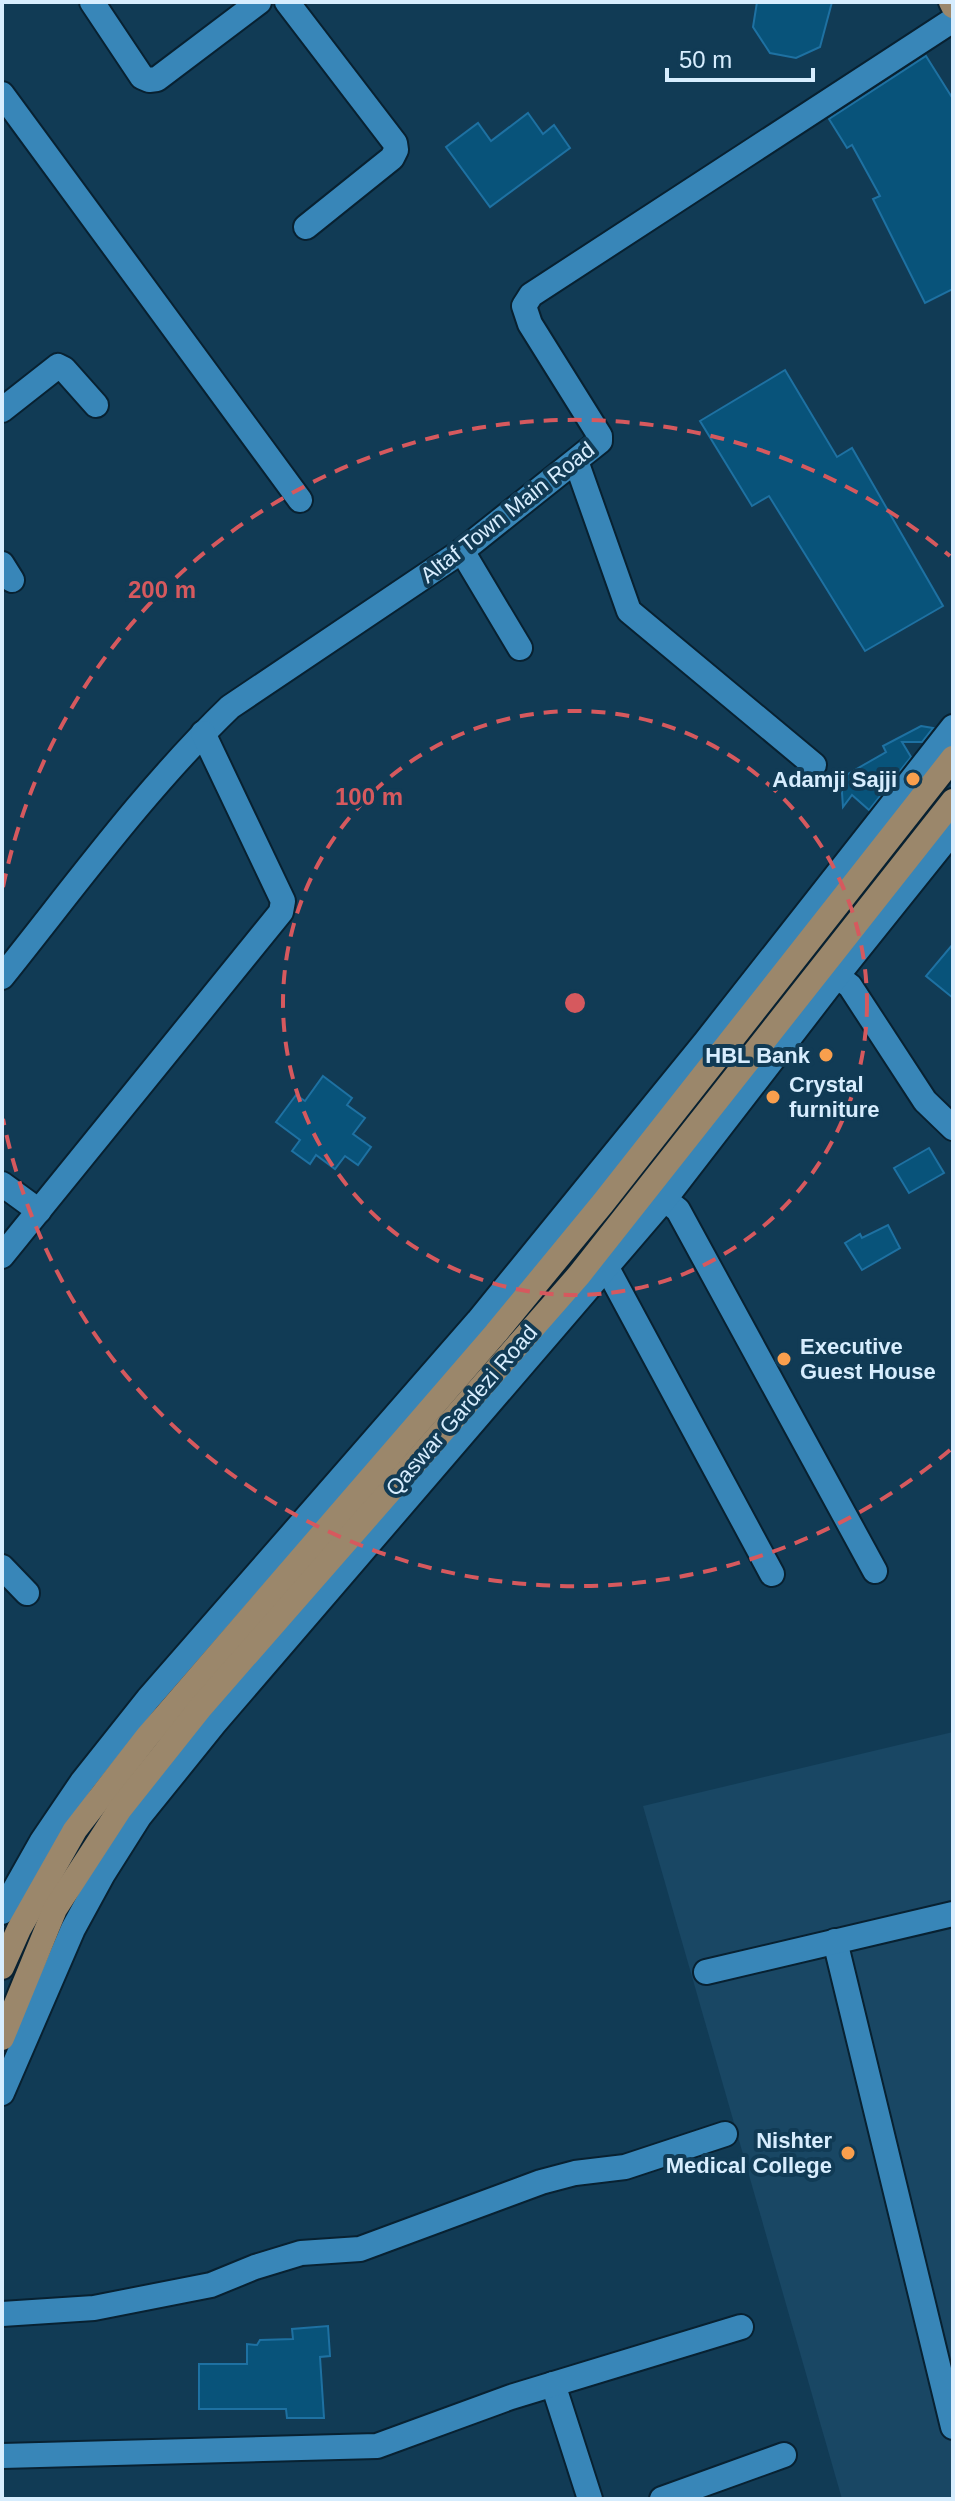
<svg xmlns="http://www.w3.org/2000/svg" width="955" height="2501" font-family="Helvetica,sans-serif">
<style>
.built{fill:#194764}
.building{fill:#08537a;stroke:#1e71a2;stroke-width:2}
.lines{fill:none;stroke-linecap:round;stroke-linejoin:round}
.minor-casing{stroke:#082131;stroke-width:28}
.major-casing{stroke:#082131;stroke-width:28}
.minor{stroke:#3886b8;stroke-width:24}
.major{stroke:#9b876b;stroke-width:24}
.ring{fill:none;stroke:#d6595e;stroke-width:4;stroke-dasharray:14 10}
.poi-dot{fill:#f99f4d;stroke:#113b55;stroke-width:3}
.labels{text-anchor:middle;stroke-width:8;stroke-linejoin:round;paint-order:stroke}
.street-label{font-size:22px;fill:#d7edfe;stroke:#113b55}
.poi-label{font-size:22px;font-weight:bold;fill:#d7edfe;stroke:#113b55;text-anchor:end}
.centre{fill:#d6595e;stroke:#113b55;stroke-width:4}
.ring-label{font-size:24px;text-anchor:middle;font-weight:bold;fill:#d6595e;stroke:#113b55;stroke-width:8;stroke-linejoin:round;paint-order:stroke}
</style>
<rect width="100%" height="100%" fill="#113b55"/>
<polygon class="built" points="953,1732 953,2499 842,2499 643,1806"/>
<g class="building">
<polygon points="757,2 832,2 820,47 796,58 770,53 753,27"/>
<polygon points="926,56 953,99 953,289 925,303 873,199 880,196 852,145 847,148 829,119"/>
<polygon points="528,113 543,134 554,125 570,148 490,207 446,147 478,123 491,141"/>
<polygon points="785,370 837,457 852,448 943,606 865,651 769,496 752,506 700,421"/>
<polygon points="921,726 933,728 922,742 902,742 911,757 869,810 852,795 843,807 841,778 886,752 883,746"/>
<polygon points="953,944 953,998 926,976"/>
<polygon points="323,1076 352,1098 347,1105 365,1118 353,1134 371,1147 358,1165 345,1156 335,1169 316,1155 310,1164 292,1151 300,1140 276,1122 296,1095 305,1101"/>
<polygon points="929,1148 944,1173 909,1193 894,1168"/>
<polygon points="888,1225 900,1248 862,1270 845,1243 860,1234 862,1238"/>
<polygon points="328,2326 330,2356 320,2357 324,2418 287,2418 286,2409 199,2409 199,2364 247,2364 247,2344 257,2345 260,2340 293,2339 292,2329"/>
</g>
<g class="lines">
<g class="minor-casing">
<g id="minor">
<polyline points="92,2 142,77 149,80 157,79 259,2"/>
<polyline points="287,2 395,143 396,150 392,158 306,227"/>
<polyline points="2,94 300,500"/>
<polyline points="2,410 58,366 64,369 96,405"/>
<polyline points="576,461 629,611 814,765"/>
<polyline points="462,551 520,648"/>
<polyline points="2,564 12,580"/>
<polyline points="837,976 850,986 925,1101 953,1128"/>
<path d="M 2,977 C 75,886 145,789 230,707 L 462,551 L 600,441 L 600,436 L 530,324 L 524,306 L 531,295 L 953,20"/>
<polyline points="2,1184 39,1211"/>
<polyline points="654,1191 678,1210 875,1571"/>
<polyline points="2,1256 281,912 283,901 203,733"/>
<polyline points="607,1268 772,1574"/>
<polyline points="2,1567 27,1593"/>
<polyline points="2,1912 42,1841 82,1782 148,1699 478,1321 706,1041 953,727"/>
<polyline points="835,1941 953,2427"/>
<polyline points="706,1972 953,1914"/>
<polyline points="2,2093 73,1929 103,1874 139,1817 214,1724 665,1199 837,976 953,831"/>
<polyline points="2,2314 94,2308 211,2285 255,2267 301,2253 360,2249 541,2182 575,2173 625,2167 725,2134"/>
<polyline points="553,2384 590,2499"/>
<polyline points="2,2456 377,2446 511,2397 741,2327"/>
<polyline points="662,2499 784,2455"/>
</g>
</g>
<g class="major-casing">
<g id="major">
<polyline points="951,2 953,6"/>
<polyline points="2,1967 19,1929 75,1830 147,1737 496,1333 603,1203 953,758"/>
<polyline points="2,2038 55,1909 120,1809 201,1707 579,1275 953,801"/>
</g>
</g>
<use href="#minor" class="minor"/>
<use href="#major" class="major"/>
</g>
<g class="ring">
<circle cx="575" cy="1003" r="292"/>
<path d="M950 1450A584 584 0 0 1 3 1119M3 887A584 584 0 0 1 950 556"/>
</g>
<g class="poi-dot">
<circle cx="913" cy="779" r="8"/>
<circle cx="826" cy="1055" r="8"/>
<circle cx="773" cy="1097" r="8"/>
<circle cx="784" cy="1359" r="8"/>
<circle cx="848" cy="2153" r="8"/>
</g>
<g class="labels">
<g class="street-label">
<text transform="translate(507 512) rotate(-38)" y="8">Altaf Town Main Road</text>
<text transform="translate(461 1410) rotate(-49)" y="8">Qaswar Gardezi Road</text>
</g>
<g class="poi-label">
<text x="897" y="787">Adamji Sajji</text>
<text x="810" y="1063">HBL Bank</text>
<text x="789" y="1092" text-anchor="start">Crystal<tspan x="789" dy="25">furniture</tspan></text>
<text x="800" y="1354" text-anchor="start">Executive<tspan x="800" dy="25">Guest House</tspan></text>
<text x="832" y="2148">Nishter<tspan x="832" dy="25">Medical College</tspan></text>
</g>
</g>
<circle cx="575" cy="1003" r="12" class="centre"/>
<g class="ring-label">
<text x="162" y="598">200 m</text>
<text x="369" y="805">100 m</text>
</g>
<rect width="955" height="2501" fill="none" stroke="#d7edfe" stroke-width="8"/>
<path d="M667 68v12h146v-12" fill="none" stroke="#d7edfe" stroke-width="4"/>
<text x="679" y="68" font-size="24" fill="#d7edfe" stroke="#113b55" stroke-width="6" paint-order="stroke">50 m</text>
</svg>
